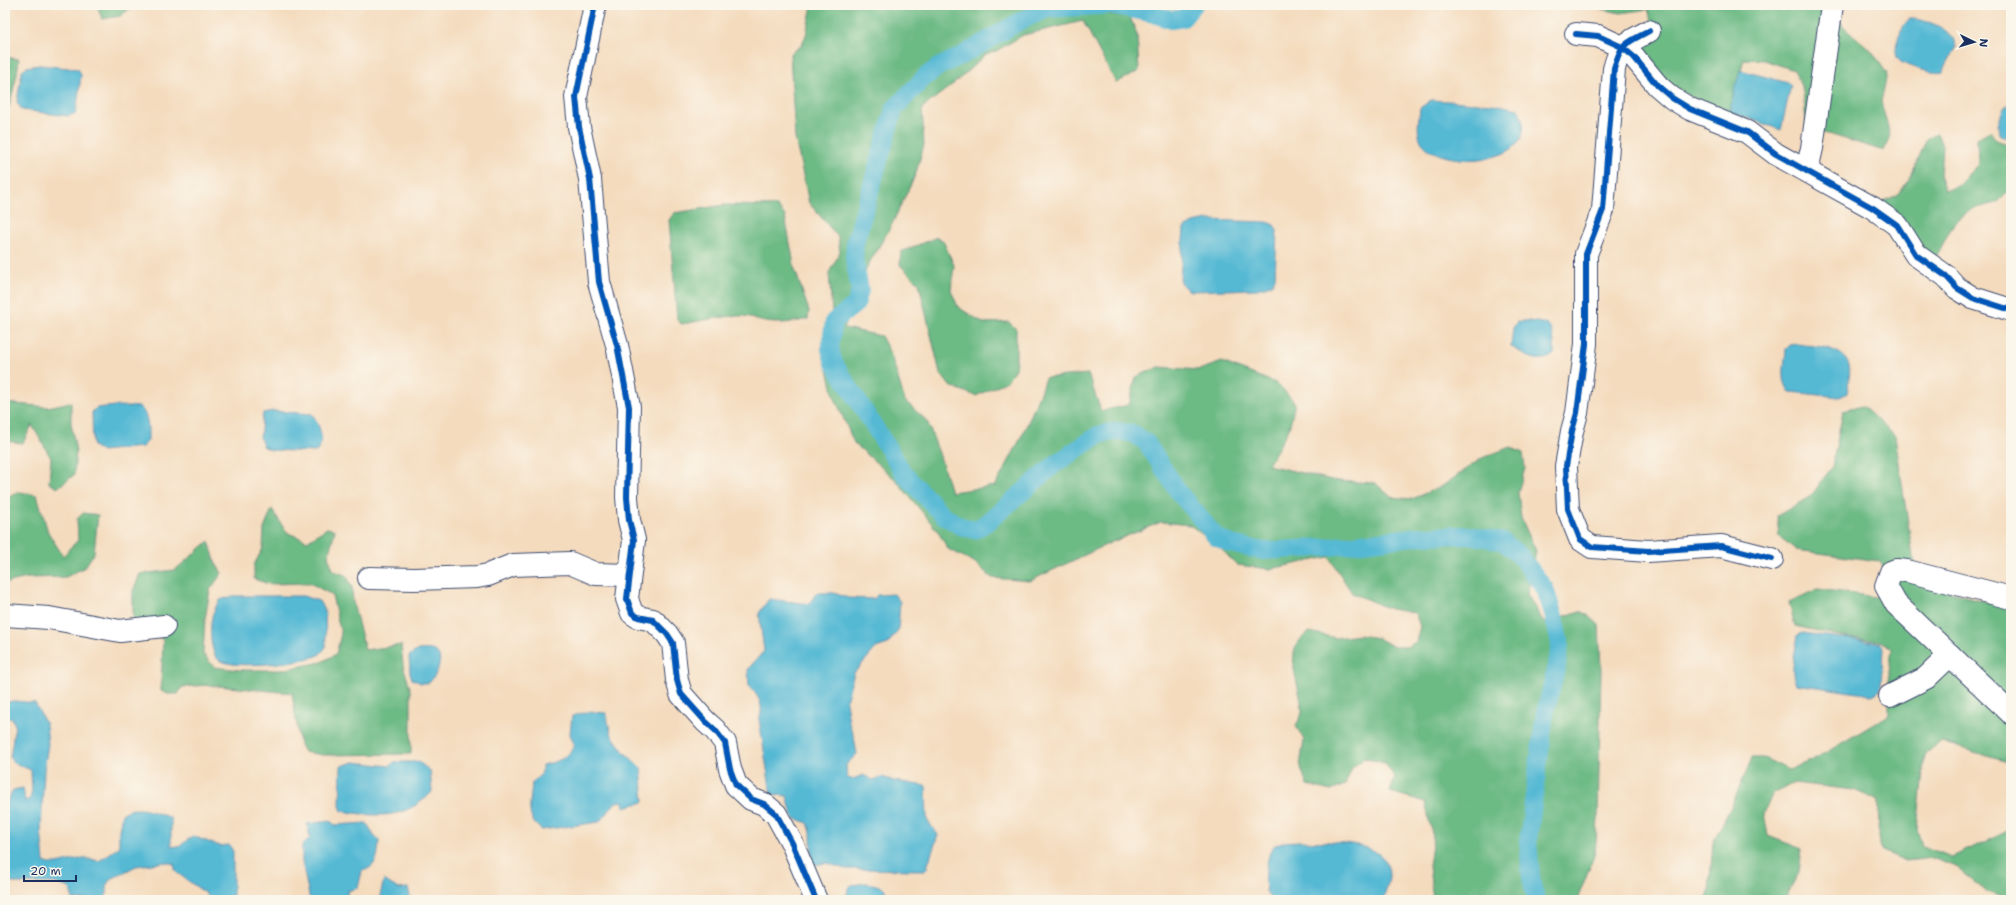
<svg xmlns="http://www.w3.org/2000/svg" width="2016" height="905" font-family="'Shantell Sans',sans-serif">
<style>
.forest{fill:#6cba84;stroke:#447471}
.water{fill:#56b9d4;stroke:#387499}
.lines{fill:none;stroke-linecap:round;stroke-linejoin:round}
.canal{stroke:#56b9d4;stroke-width:18}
.minor-casing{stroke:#3c496c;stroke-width:24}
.minor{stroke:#fff;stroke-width:22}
.cycleway-casing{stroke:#fbf7ec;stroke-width:8}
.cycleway{stroke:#0057b8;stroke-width:6}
</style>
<rect width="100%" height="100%" fill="#fbf7ec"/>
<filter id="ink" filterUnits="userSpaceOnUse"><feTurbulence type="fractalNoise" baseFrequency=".025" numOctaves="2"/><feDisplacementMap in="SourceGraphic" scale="8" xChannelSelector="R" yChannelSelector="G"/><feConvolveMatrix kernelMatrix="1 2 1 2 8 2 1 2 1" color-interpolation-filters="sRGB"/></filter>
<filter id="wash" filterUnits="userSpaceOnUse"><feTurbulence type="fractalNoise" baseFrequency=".012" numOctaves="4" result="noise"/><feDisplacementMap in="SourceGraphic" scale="16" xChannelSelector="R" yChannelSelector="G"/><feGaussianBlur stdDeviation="0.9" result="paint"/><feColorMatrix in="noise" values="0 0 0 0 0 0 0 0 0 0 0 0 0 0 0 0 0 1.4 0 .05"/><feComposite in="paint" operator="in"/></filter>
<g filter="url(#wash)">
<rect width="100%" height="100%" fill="#f4dbbe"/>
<g class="forest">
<polygon points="97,5 135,5 120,16 102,19"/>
<path d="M 812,5 L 1093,5 L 1097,12 L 1130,17 L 1137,34 L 1139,71 L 1116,83 L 1083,21 L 1023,35 L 996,51 L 986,54 L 957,81 L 922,108 L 924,145 L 915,176 L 890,228 L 868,265 L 844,328 L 881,336 L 891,355 L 905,401 L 927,421 L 939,453 L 951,492 L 995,486 C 1015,451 1033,416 1045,378 L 1088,374 L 1101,411 L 1129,405 L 1136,377 L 1159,367 L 1199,370 L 1222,362 L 1278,384 L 1295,403 L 1289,429 L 1268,465 L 1336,481 L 1375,483 L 1391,497 L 1412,499 L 1444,485 L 1482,458 L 1510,447 L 1523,453 L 1525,468 L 1518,492 L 1521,518 L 1536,551 L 1527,594 L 1544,623 L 1580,611 L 1589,616 L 1599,625 L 1601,670 L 1598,819 L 1595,853 L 1577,900 L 1433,900 L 1429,866 L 1433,838 L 1425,802 L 1390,792 L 1395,778 L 1385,763 L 1364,758 L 1352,768 L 1345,785 L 1331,791 L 1307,785 L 1300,765 L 1304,740 L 1296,726 C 1298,721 1302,716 1302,711 C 1301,684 1279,649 1310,632 L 1336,638 L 1359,635 L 1378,638 L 1394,647 L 1407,647 L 1416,642 L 1420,626 L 1415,613 L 1390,609 L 1352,593 L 1329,557 L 1270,569 L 1237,565 L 1219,547 L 1190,525 L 1161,522 L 1112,542 L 1030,581 L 992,578 L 974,562 L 948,549 L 937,530 L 896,480 L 854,443 L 834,396 L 822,343 L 832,312 L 829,273 L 840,252 L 838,237 L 809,203 L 795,138 L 790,54 L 801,46 L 806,35 Z"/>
<path d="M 1580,5 L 1829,5 L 1844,27 L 1872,51 L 1887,74 L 1881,102 L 1890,135 L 1884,151 L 1832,135 L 1807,130 L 1803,91 L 1794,70 L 1764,60 L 1744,59 L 1731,105 L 1731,112 L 1738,115 L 1732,122 L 1723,117 L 1707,104 L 1682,93 L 1656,70 L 1645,50 C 1651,35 1653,23 1648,9 L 1621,13 Z"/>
<polygon points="5,57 19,59 17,74 9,107 5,108"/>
<polygon points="1990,131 1996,140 2011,145 2011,187 1997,203 1972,209 1954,223 1936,257 1921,250 1880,203 1899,194 1911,176 1927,138 1937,133 1942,146 1940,177 1945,191 1960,185 1978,164 1977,138"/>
<path d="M 725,205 L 777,206 L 785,216 L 795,270 L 809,311 L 808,319 C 792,323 773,325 757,320 C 752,319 750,316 745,316 C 725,315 702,321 681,324 L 677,319 L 669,220 L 674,213 Z"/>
<polygon points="937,237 943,241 954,265 951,290 958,307 983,323 1009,322 1016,329 1016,367 1007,381 976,396 950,386 940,373 919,284 900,265 901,252"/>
<polygon points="71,402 71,423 76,452 74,475 57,488 49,483 51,458 32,425 23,443 5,441 5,403 48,407"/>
<polygon points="1862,406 1895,436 1913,557 1924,585 2011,608 2011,763 1941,742 1925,753 1917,829 1922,846 1952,857 2006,832 2011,822 2011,900 1988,892 1958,868 1932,858 1906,861 1882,851 1878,838 1879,801 1854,790 1794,783 1773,793 1764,813 1768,836 1802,849 1799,872 1784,900 1706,900 1709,893 1713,842 1731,807 1752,758 1764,758 1789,770 1815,759 1889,715 1889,672 1892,648 1880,641 1849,638 1795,626 1789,602 1818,589 1876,597 1895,582 1879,561 1796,550 1779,536 1777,516 1811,496 1832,467 1843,411"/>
<polygon points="20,492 37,495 48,532 63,556 78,540 77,519 83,513 98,515 94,553 85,567 66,577 27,578 5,583 5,498"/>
<polygon points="272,509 286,532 307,541 327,528 335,530 328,557 334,571 346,575 352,587 353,603 365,650 401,645 403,665 411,691 411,754 323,755 304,752 300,745 292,693 207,685 182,687 178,694 168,694 161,691 163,640 133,618 133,591 140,574 175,570 209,541 216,564 222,573 210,590 205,619 203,654 214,667 240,670 281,670 322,662 336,654 341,634 332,595 310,583 269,584 254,579 254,565 263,548 264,529"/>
</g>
<g class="water">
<path d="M 1910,19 C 1926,19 1955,29 1956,48 L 1943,72 C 1936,75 1902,66 1898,59 C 1892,50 1901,24 1910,19 Z"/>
<polygon points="39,65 78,69 81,75 76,113 68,116 22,110 17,102 22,70 27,67"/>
<polygon points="1740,70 1788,83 1791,85 1781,130 1731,112 1731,105"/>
<path d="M 1431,100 L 1493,104 L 1518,109 C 1549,167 1437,171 1421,141 C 1416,132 1419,118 1420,108 Z"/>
<polygon points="2011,104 2011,141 1999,134 1998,125 2003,109"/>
<polygon points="1208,220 1267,222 1274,225 1277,230 1275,278 1271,285 1257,289 1190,291 1183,286 1180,279 1184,228 1193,223"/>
<path d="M 1524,321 C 1553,322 1554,327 1554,354 C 1541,366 1522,355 1511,346 L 1513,328 L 1517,322 Z"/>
<path d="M 1796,344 C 1811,346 1844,346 1849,365 C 1851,373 1848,385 1847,393 L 1840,397 L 1790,392 C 1780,380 1785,364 1786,349 L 1790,345 Z"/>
<path d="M 116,406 L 140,407 C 149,416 148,428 148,441 L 142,447 L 101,451 L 93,446 L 92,412 L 96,408 Z"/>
<path d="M 273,411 L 312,414 C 320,425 326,442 316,452 L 271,450 L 263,446 L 260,438 L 263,413 Z"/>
<path d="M 816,593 L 834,593 L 848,598 L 874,599 L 877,595 L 894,594 L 900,602 L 898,630 L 888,644 L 876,648 L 854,673 L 846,701 L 849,723 L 854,737 L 857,754 L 846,765 L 847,778 L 853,779 L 863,775 L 873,780 L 882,777 L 894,781 L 926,786 L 927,820 L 938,835 L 926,870 L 845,869 L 827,863 L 812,865 L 811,832 L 808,823 L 793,818 L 787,796 L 771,794 L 759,719 C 765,706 758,695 749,686 L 748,669 L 764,651 L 759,613 L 769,599 L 810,604 Z"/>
<path d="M 233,596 L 303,596 L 319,601 L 325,612 L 326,647 C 323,650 321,654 317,656 C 300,662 234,670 219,660 C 209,653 209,621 214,611 C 215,607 218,604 220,600 Z"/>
<path d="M 1803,633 L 1880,643 L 1883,648 L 1881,687 L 1878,692 L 1872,695 L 1796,684 C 1789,671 1796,650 1798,635 Z"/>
<path d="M 418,650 C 422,650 427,649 431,650 C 448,653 436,676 429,683 L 421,683 L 412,679 L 410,673 L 409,656 Z"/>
<path d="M 15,701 L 35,703 L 46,725 L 48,744 L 44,770 L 41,830 L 44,862 C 55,867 63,862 74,860 C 83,858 91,859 99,861 L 119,847 L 119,831 L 122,814 C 136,803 156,813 171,818 L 171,846 L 179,847 L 192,836 L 220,846 L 229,845 L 233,851 L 233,900 L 210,900 L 205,893 L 176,872 L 174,864 L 166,862 L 136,866 L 111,879 L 107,884 L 107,894 L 102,900 L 73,900 L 70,888 L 55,883 L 13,883 L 5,876 L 5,805 L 13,790 L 23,788 L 25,801 L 30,799 L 32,791 L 31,770 L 14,763 L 10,758 L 15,725 L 12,718 L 5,719 L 5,702 Z"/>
<path d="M 586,712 L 606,713 L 611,734 L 624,752 L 641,768 L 644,802 L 624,807 L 623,801 L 616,802 L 599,822 L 542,830 C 524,818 531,802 532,783 L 542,773 L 542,765 C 556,762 569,759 574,745 L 570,734 L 572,716 Z"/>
<path d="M 354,762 L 390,766 L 394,762 L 419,762 L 430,771 L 432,792 C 404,820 378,817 342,811 L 340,806 L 341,766 Z"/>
<path d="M 330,821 L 335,825 L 367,823 L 374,836 L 379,840 C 378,855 378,867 362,871 L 358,888 L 347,891 L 348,900 L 310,900 L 302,862 L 302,845 L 310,838 L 307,824 Z"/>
<path d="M 1300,841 C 1327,843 1391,837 1389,877 C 1388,885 1386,893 1382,900 L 1274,900 C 1272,898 1268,895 1267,893 C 1263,885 1267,853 1273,847 C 1279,840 1292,842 1300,841 Z"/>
<polygon points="384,880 398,889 408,888 411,900 379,900"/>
<path d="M 866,883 C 878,885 887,886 888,900 L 846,900 L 848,888 L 852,885 Z"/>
</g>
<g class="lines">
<polyline class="canal" points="1194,5 1183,18 1171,20 1154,14 1111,5 1047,9 1020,21 961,56 938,67 925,77 894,109 855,243 854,259 860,290 856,304 834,321 830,349 834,363 905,475 943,515 960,526 975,530 989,521 1054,465 1098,435 1117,431 1134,434 1146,442 1180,494 1202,520 1216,537 1231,544 1263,551 1329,547 1421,536 1469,535 1504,542 1521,557 1545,589 1553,613 1560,644 1557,666 1545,713 1528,841 1531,877 1536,900"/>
</g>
</g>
<g filter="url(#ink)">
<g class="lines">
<g class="minor-casing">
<g id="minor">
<polyline points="595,5 576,97 579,127 590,179 599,282 617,345 629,407 627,497 629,520 634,540 627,599 632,613 638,617 653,620 667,634 673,643 677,680 681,694 705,721 715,730 725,743 730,769 736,785 751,799 764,804 776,814 792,843 816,900"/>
<path d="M 1649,31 C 1626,44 1621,42 1614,69 L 1603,210 L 1586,254 L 1586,344 L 1577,413 L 1572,431 L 1566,466 L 1568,509 L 1580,539 L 1592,547 L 1648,551 L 1721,546 L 1772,559"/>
<polyline points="1576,34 1598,36 1622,47 1634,57 1658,86 1672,98 1690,109 1747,132 1776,154 1873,208 1897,225 1916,255 1946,276 1957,288 1973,298 2011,310"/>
<polyline points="1807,170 1812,148 1832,5"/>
<polyline points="369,578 414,579 477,577 488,575 513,565 570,563 596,574 629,575"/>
<polyline points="2011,598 1907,571 1896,570 1891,572 1886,586 1896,604 2011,713"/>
<polyline points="5,615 49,618 120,631 164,626"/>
<polyline points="1890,696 1926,678 1950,655"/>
</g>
</g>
<use href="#minor" class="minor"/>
<g class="cycleway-casing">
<g id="cycleway">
<polyline points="595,5 576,97 579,127 590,179 599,282 617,345 629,407 627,497 629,520 634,540 627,599 632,613 638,617 653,620 667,634 673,643 677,680 681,694 705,721 715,730 725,743 730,769 736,785 751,799 764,804 776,814 792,843 816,900"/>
<path d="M 1649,31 C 1626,44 1621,42 1614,69 L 1603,210 L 1586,254 L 1586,344 L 1577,413 L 1572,431 L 1566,466 L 1568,509 L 1580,539 L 1592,547 L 1648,551 L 1721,546 L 1772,559"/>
<polyline points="1576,34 1598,36 1622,47 1634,57 1658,86 1672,98 1690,109 1747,132 1776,154 1873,208 1897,225 1916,255 1946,276 1957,288 1973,298 2011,310"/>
</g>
</g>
<use href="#cycleway" class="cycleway"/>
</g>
</g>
<rect width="2016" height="905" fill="none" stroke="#fbf7ec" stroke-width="20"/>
<g transform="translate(1974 42) rotate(95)" stroke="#fbf7ec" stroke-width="3" paint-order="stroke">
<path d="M0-3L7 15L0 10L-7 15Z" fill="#1b2f5e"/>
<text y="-6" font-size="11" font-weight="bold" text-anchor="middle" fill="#1b2f5e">N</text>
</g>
<path d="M24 875v6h52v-6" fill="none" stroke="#1b2f5e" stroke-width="2"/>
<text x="30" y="875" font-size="12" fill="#1b2f5e" stroke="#fbf7ec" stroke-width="3" paint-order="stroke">20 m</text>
</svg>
